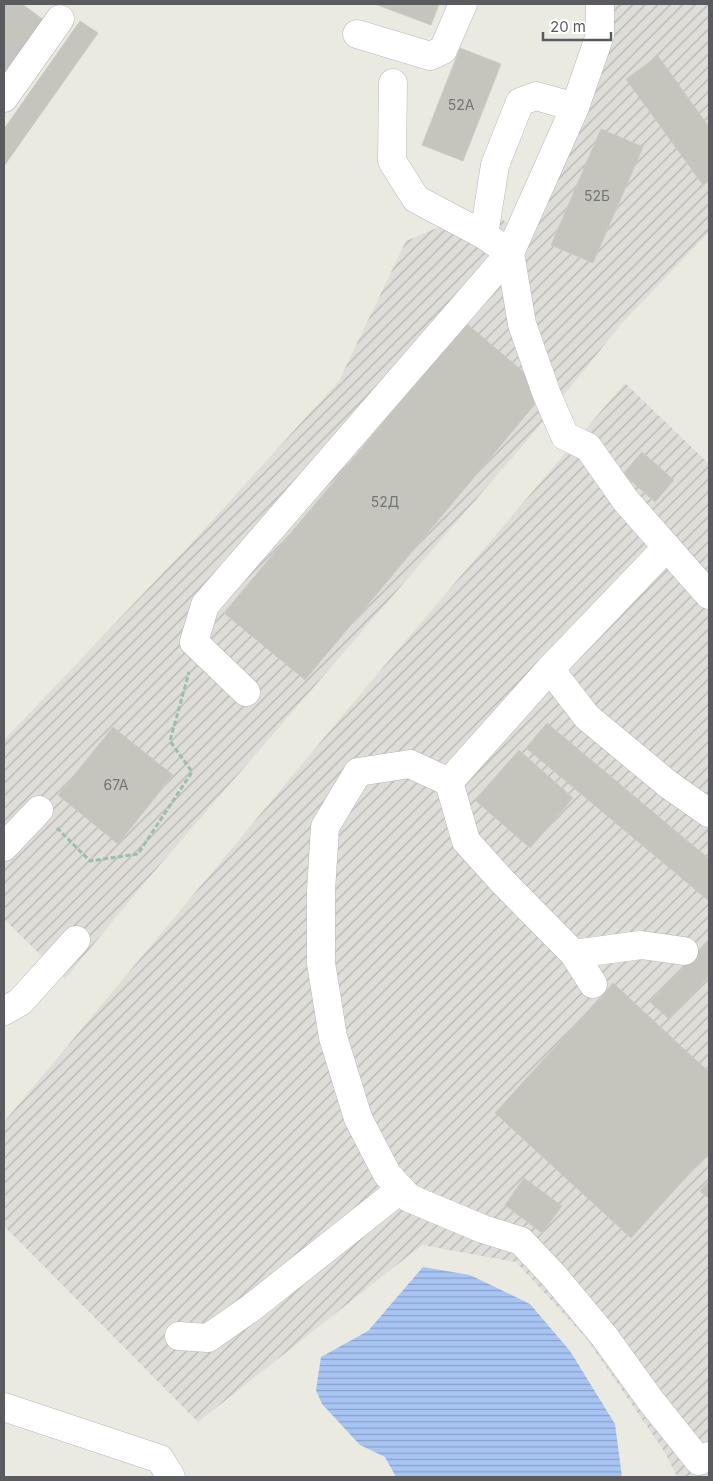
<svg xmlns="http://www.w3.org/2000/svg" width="713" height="1481" font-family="Inter,sans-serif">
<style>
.industrial{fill:url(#industrial-furrows)}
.water{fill:url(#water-rules)}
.building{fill:#c5c4bd;stroke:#ceccc0}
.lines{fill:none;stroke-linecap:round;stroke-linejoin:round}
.minor-casing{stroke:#b6b7bb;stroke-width:29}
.path{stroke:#9abfac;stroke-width:3;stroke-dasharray:5 2.5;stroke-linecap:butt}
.minor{stroke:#fff;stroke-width:28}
.labels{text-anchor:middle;stroke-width:4;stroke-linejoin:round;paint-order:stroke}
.number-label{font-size:14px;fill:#747576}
</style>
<defs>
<pattern id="industrial-furrows" width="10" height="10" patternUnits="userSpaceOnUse" patternTransform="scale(1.25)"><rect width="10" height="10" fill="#deddd8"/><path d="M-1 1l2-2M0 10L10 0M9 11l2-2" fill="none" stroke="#b7b6b2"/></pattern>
<pattern id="water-rules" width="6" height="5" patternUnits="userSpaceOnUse" patternTransform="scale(1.25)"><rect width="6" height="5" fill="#a7c4f3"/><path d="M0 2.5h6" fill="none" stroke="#8ba2c8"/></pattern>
</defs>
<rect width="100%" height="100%" fill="#eaeae0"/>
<g class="industrial">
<polygon points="595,4 709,4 709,232 622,323 530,437 146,881 65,979 4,919 4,740 199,535 339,381 406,241 488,206 510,226 577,91"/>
<polygon points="625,383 709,464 709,1477 677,1477 666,1454 586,1338 516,1262 422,1245 198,1422 4,1226 4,1122 368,685"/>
</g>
<polygon class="water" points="423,1267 470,1275 530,1304 570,1351 615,1424 622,1477 396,1477 385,1457 360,1445 322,1404 316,1390 321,1357 368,1331"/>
<g class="building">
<polygon points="4,4 22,4 45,21 4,77"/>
<polygon points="375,4 439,4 431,25"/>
<polygon points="80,21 98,33 4,166 4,129"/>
<polygon points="460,48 501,64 463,161 422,145"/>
<polygon points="658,56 709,127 709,181 703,185 626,79"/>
<polygon points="601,129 643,147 593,263 551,245"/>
<polygon points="466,323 546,391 305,680 224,613"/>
<polygon points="642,452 674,480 655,502 623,474"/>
<polygon points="547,723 709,859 709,901 526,748"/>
<polygon points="113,727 173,775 118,844 58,795"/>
<polygon points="519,750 573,798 530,848 475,800"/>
<polygon points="709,939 709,976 669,1019 650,1002"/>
<polygon points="613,983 709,1072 709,1152 631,1238 495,1113"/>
<polygon points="524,1178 562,1206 542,1233 505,1205"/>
<polygon points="709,1181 709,1199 700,1191"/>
</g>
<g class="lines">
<g class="minor-casing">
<g id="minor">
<polyline points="600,4 600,35 575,107 510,253 522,324 547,395 565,436 588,447 626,501 709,595"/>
<polyline points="357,34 430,56 443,50 463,4"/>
<polyline points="4,98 60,19"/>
<polyline points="484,235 495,165 520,102 536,96 575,107"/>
<polyline points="550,669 667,547"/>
<polyline points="246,692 194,642 205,605 510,253 484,235 416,199 392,161 393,83"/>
<polyline points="449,782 410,764 358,772 325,827 321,891 321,963 333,1037 358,1118 387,1174 409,1198 483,1229 521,1241 554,1276 604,1336 651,1401 699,1461 709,1456"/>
<polyline points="4,847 39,810"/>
<polyline points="574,954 641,945 684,951"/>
<polyline points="593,984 574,954 502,881 466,841 449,782 550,669 587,717 669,785 709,813"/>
<polyline points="4,1011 20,1002 76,940"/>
<polyline points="179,1336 208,1338 251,1308 401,1189"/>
<polyline points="4,1407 160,1459 171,1477"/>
</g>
</g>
<polyline class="path" points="57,828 90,861 138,854 192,772 170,741 189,672"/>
<use href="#minor" class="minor"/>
</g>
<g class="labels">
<g class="number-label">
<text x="461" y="110">52А</text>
<text x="597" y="201">52Б</text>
<text x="385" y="507">52Д</text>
<text x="116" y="790">67А</text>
</g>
</g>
<rect width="713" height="1481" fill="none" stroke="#595b5f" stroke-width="10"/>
<path d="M543 32v8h68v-8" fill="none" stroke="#595b5f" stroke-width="2.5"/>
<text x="550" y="32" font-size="15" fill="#595b5f" stroke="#ffffff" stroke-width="4" paint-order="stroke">20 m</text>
</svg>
